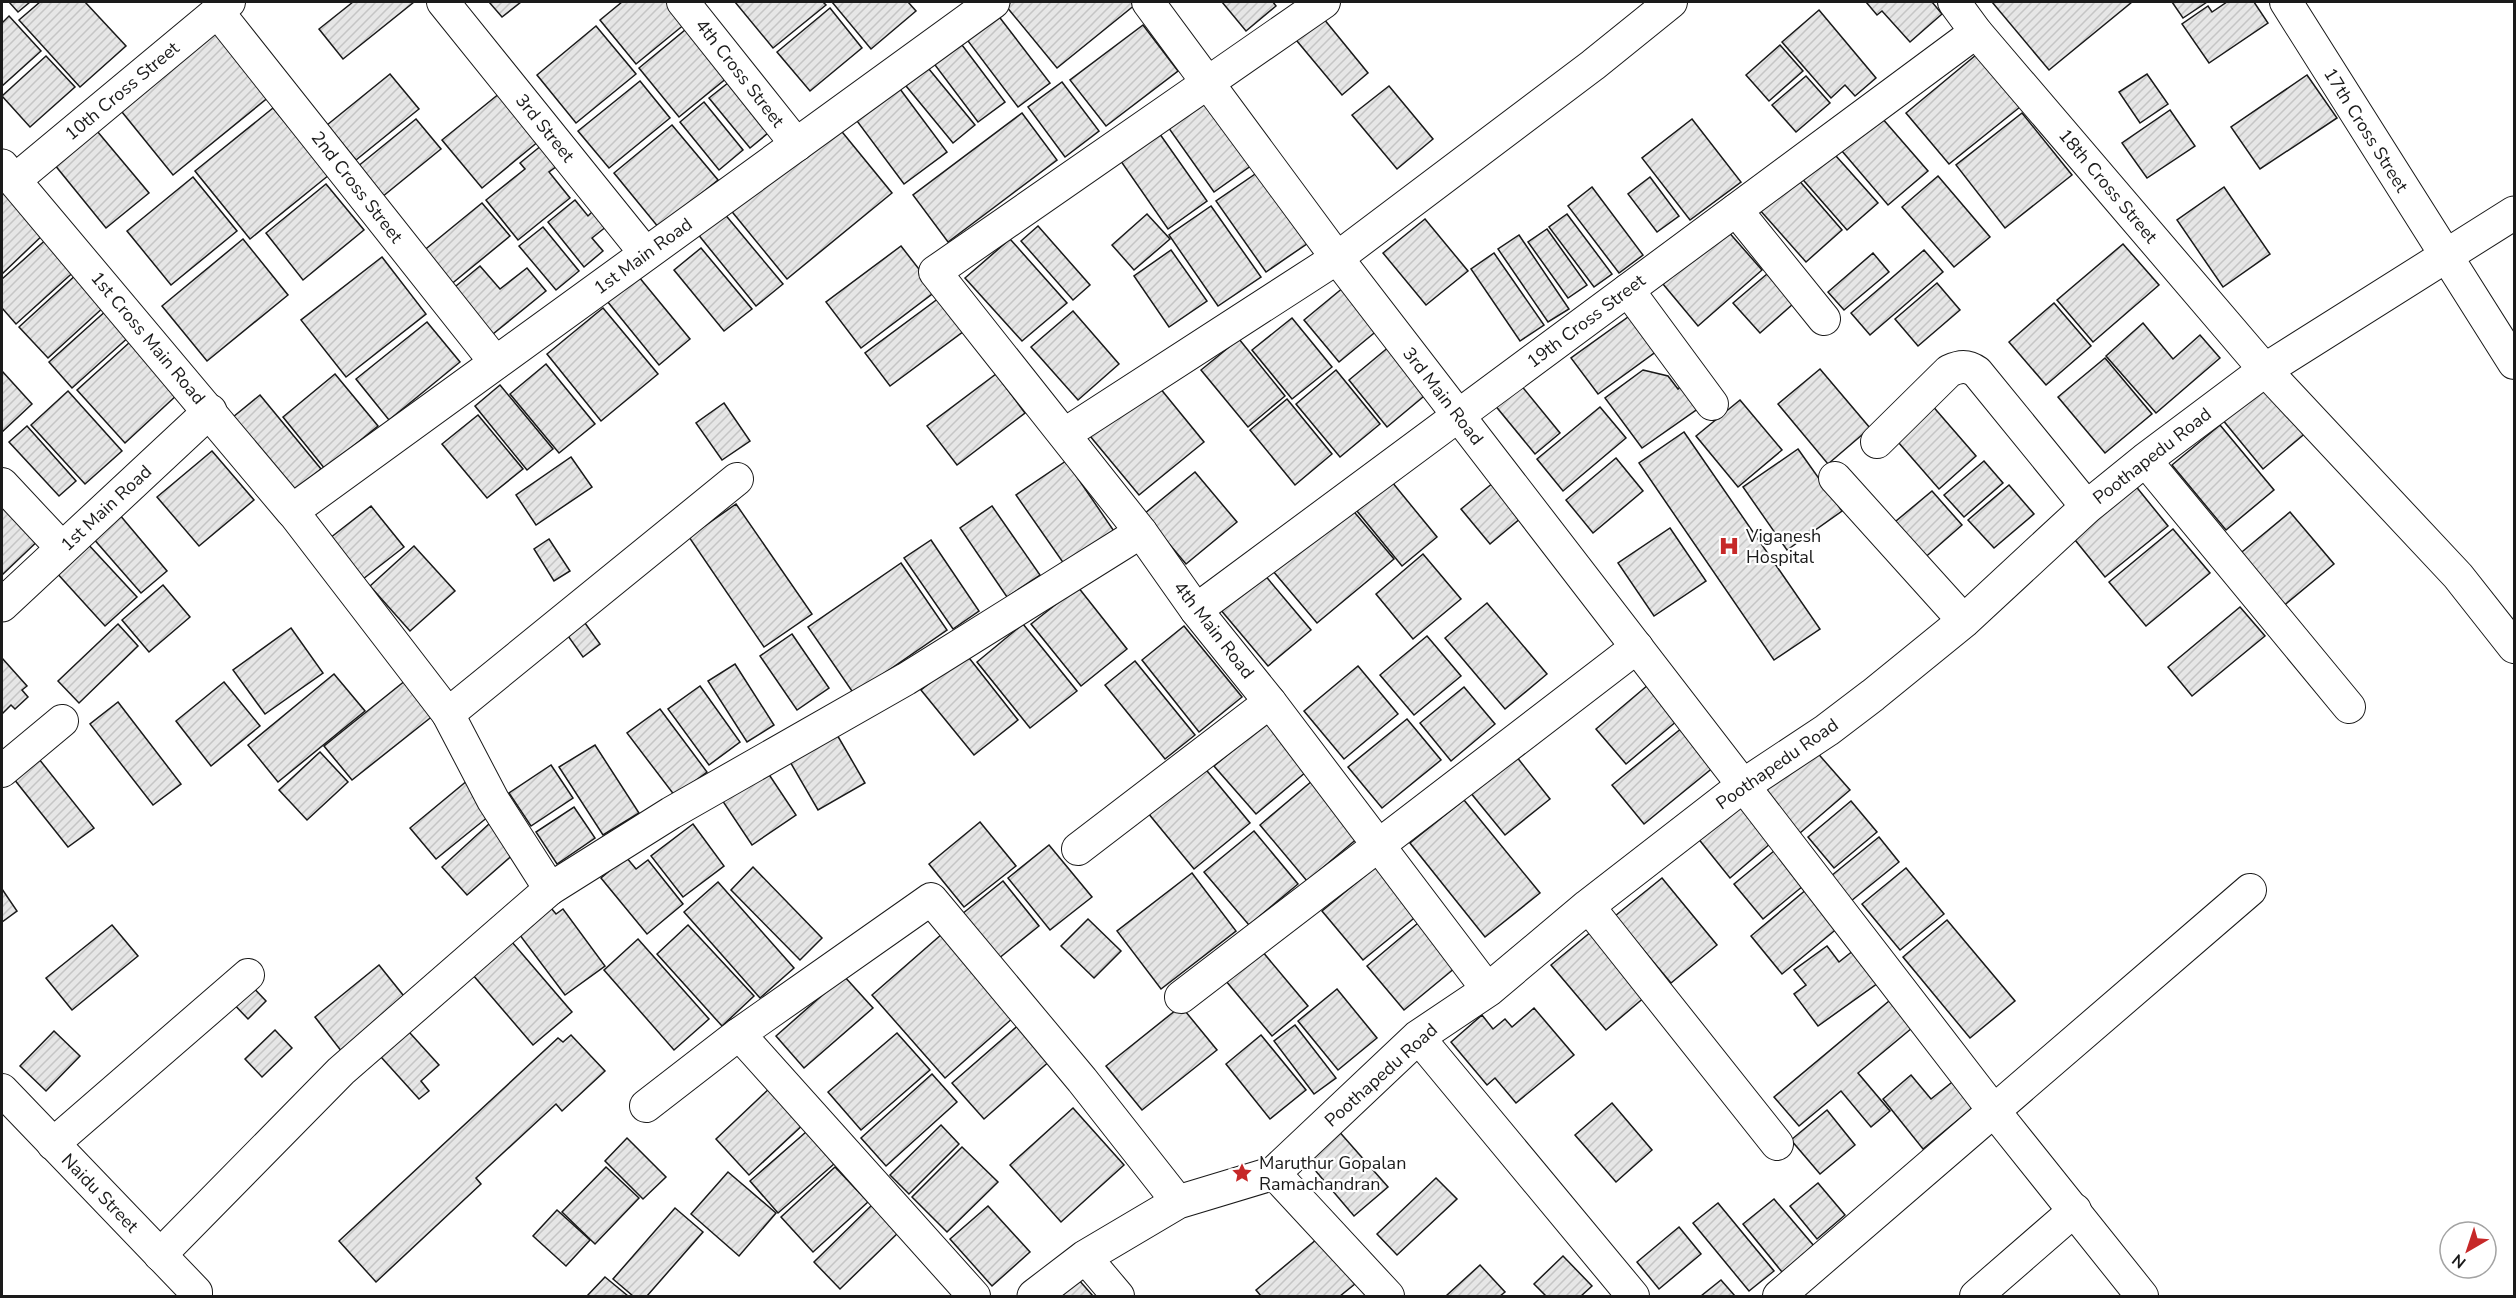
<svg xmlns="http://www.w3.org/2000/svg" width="2516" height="1298" font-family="'Nunito Sans',sans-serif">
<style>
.building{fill:url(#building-hatch);stroke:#1a1a1a;stroke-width:1.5}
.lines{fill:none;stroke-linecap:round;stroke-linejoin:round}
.minor-casing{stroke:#1a1a1a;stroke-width:34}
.tertiary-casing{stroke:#1a1a1a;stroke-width:35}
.minor{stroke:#fff;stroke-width:32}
.tertiary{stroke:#fff;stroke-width:33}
.labels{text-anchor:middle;stroke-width:4.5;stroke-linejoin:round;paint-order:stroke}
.street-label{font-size:18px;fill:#1a1a1a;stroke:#fff}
.poi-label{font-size:18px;fill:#1a1a1a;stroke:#fff;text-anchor:start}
</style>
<defs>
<pattern id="building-hatch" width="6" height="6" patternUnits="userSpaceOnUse" patternTransform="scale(1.5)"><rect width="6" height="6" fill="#e6e6e6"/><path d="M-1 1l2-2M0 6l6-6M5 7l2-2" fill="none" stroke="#c5c5c5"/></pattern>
</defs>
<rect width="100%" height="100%" fill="#fff"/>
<g class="building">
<polygon points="9,2 30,2 18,12"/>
<polygon points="40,2 85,2 126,46 80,87 19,20"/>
<polygon points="353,2 414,2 343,59 319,29"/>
<polygon points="489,2 521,2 502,17"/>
<polygon points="622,2 676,2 691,19 636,64 600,20"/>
<polygon points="735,2 823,2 826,5 773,48"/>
<polygon points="832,2 908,2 916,11 871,49"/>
<polygon points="1011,2 1134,2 1136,4 1057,68 1006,6"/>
<polygon points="1222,2 1273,2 1276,6 1246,31"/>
<polygon points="1866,2 1932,2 1942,14 1910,42 1882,11 1877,15"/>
<polygon points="1992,2 2132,2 2049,70"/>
<polygon points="2172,2 2207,2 2183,18"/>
<polygon points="2227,2 2254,2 2268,23 2209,63 2182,24 2208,6 2212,12"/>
<polygon points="830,8 862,48 810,91 777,52"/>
<polygon points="1819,10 1876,78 1855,96 1845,85 1831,98 1782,42"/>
<polygon points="1319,13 1368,73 1342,95 1292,35"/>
<polygon points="997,14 1050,83 1018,107 965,37"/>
<polygon points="9,16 41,51 2,86 2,23"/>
<polygon points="696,21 728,77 679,117 639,68"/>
<polygon points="219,24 275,92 173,175 118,107"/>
<polygon points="1143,25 1178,71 1106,126 1070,80"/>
<polygon points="596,26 636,74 576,123 537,75"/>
<polygon points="956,37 1005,102 978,122 929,57"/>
<polygon points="1780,45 1803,71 1769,101 1746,75"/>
<polygon points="1976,55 2020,107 1949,164 1906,113"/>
<polygon points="46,56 75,87 30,127 2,96"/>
<polygon points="924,63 975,125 953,143 902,81"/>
<polygon points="390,74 419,109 356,160 327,125"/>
<polygon points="2147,74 2168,104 2140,123 2119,92"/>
<polygon points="738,75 779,124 750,148 709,98"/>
<polygon points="2307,75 2337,118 2260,169 2231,127"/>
<polygon points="1806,76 1830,103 1796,132 1772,105"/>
<polygon points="640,81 670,118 609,168 578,131"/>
<polygon points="1062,82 1099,131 1065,157 1028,107"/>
<polygon points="1389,86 1433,139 1397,169 1352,115"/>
<polygon points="900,89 947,152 904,184 857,121"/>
<polygon points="500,93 539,141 482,188 442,140"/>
<polygon points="1205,101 1252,165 1214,192 1168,127"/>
<polygon points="704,102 743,150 719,170 680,122"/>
<polygon points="273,108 329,175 250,239 195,171"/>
<polygon points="1875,110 1928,171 1888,205 1836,144"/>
<polygon points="2170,110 2195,146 2147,178 2122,143"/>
<polygon points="1022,113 1057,160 948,242 913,195"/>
<polygon points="2022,113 2072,175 2005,228 1956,165"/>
<polygon points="416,119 441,149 382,197 357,167"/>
<polygon points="1692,119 1741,182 1690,220 1642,158"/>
<polygon points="834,122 892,193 787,279 729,208"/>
<polygon points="92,125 149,193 106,228 50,159"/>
<polygon points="672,125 718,180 659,228 614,173"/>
<polygon points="1157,130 1207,201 1168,229 1118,157"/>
<polygon points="542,145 557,166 549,172 570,198 518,240 486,200 525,169 520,163"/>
<polygon points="1828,147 1878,203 1847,230 1798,174"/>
<polygon points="1264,168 1314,239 1266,272 1216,201"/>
<polygon points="1938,176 1990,237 1954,267 1902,207"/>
<polygon points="193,177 237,231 171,285 127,231"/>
<polygon points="1650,177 1679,216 1657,232 1628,194"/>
<polygon points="1796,177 1842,230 1806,262 1759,209"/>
<polygon points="2,182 47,231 2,274"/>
<polygon points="326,184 364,230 303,280 266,233"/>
<polygon points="1592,187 1643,255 1619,273 1568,206"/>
<polygon points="2224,187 2270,254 2223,287 2177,220"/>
<polygon points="575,200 588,216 594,210 607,226 592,238 603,251 584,267 548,222"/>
<polygon points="482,203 510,236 449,286 422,252"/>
<polygon points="1211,206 1261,277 1218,306 1169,235"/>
<polygon points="723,212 783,284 756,306 697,233"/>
<polygon points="1147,214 1170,239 1134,270 1112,245"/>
<polygon points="1567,214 1612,274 1594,287 1549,227"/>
<polygon points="1425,219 1468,271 1426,305 1383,253"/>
<polygon points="1038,226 1090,285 1073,300 1021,241"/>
<polygon points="543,227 579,271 556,290 519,246"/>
<polygon points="1547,229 1587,285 1568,298 1528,242"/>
<polygon points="1726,229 1762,270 1698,326 1663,284"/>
<polygon points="1519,235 1569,309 1548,322 1498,249"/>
<polygon points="50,236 79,267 16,324 2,308 2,279"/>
<polygon points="243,239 288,295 207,361 162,306"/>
<polygon points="1010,239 1067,303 1022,341 965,278"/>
<polygon points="2123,244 2159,285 2093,342 2057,300"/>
<polygon points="901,246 936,291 861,348 826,302"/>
<polygon points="701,248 752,309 724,331 674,270"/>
<polygon points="1171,250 1207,301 1169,327 1134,276"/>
<polygon points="1924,250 1943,272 1870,335 1851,313"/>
<polygon points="1494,253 1544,325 1520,341 1471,269"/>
<polygon points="1873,253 1889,272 1844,310 1828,292"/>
<polygon points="382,257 426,314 346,377 301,320"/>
<polygon points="480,266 500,289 527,268 546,291 488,338 450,291"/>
<polygon points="634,271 690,339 659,365 603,296"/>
<polygon points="78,273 106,305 48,358 19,327"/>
<polygon points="1767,274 1793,304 1760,333 1733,303"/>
<polygon points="1937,283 1960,310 1918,346 1895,319"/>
<polygon points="1344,287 1379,329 1339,362 1304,320"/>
<polygon points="939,298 964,331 890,386 865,353"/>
<polygon points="2054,303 2091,346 2046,385 2009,342"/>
<polygon points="603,308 658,374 601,421 547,354"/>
<polygon points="108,309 131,335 72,388 49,362"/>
<polygon points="1073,311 1119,364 1078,400 1031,347"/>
<polygon points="1635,312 1661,348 1598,394 1571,358"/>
<polygon points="1292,318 1332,367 1292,399 1252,350"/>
<polygon points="427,322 460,362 389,420 356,379"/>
<polygon points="2143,323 2173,359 2200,335 2220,358 2156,413 2106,356"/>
<polygon points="1239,339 1285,396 1248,427 1201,370"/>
<polygon points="130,342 178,394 125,443 77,390"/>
<polygon points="1390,346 1429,392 1387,427 1349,380"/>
<polygon points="2105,358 2152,414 2105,453 2058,397"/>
<polygon points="546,364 595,424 559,453 510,394"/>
<polygon points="1820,369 1870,428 1828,464 1778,404"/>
<polygon points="1336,370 1380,424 1340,457 1296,404"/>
<polygon points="1643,370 1668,376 1678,389 1682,385 1699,408 1642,448 1605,398"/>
<polygon points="2,371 32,404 2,432"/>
<polygon points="335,374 378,426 325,469 283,417"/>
<polygon points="996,374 1025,413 957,465 927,426"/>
<polygon points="2267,381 2308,431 2263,469 2222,419"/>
<polygon points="1155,382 1204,442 1139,495 1090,436"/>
<polygon points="1520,384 1560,433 1535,454 1494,404"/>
<polygon points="500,385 553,449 527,470 475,406"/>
<polygon points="68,391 122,451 85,484 31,425"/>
<polygon points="260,395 321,469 294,491 233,417"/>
<polygon points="1287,399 1332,454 1295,485 1250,430"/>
<polygon points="1740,400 1782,450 1738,487 1696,436"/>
<polygon points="724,403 750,441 722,460 696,423"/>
<polygon points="1930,403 1976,456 1939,489 1892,435"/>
<polygon points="1600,407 1626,438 1563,491 1537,459"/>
<polygon points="478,415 523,469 487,498 442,444"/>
<polygon points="2220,425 2274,490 2226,530 2172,465"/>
<polygon points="27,426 76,481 59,496 9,442"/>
<polygon points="1684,432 1820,629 1774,660 1639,463"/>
<polygon points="1798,449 1842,511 1787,550 1743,487"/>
<polygon points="212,451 254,500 199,546 157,497"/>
<polygon points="571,457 592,487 536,525 516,495"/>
<polygon points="1616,458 1643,491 1593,533 1566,500"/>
<polygon points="1066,461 1118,537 1069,571 1016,495"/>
<polygon points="1984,461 2003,483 1964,517 1944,495"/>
<polygon points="1195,472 1237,522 1186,564 1144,514"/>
<polygon points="1499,478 1528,512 1490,544 1461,509"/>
<polygon points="1392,482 1437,537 1402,566 1357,511"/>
<polygon points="2134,484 2168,526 2105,577 2071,535"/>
<polygon points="2009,485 2034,514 1994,548 1968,520"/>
<polygon points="2,490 45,534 2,575"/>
<polygon points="1932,491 1962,525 1921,561 1890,526"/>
<polygon points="736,504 812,614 764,647 689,537"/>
<polygon points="371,506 404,547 363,579 330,538"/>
<polygon points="992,506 1040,575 1007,597 960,528"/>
<polygon points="1350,507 1394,559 1317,623 1273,571"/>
<polygon points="2290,512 2334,564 2281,608 2237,556"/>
<polygon points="119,514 167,571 141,593 92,537"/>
<polygon points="1670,528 1706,581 1654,616 1618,563"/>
<polygon points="2173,529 2210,573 2146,626 2109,582"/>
<polygon points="549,539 570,571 554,581 534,549"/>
<polygon points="931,540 979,611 953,629 904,558"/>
<polygon points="86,542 137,597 105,626 55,571"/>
<polygon points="414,546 455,591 410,631 370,586"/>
<polygon points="1423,554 1461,599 1413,639 1376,594"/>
<polygon points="901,563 947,630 854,694 808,627"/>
<polygon points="1263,573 1311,630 1268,666 1220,609"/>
<polygon points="163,585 190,617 149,652 122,620"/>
<polygon points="1078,587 1127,649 1081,686 1031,624"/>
<polygon points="1487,603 1547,674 1505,709 1445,638"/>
<polygon points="2240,607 2265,636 2192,696 2168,667"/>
<polygon points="580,616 600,644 583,657 563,629"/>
<polygon points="118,624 138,646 79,703 58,681"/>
<polygon points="1023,624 1077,691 1030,728 977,662"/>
<polygon points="1184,626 1242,697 1199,732 1142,660"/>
<polygon points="291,628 323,673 265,714 233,670"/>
<polygon points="792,634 829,688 797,710 760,656"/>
<polygon points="1427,636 1461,676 1414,715 1380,675"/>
<polygon points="966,654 1018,720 974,755 921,690"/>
<polygon points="2,658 27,686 22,690 28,697 15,709 11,705 2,714"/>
<polygon points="1135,661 1195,735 1165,759 1105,685"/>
<polygon points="735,664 774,725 747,742 708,681"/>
<polygon points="1358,666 1398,714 1344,759 1304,711"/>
<polygon points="334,674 365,711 278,782 248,745"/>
<polygon points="411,676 439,711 352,780 324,746"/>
<polygon points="224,682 260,726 211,766 176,721"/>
<polygon points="1648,685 1678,720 1626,764 1596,729"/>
<polygon points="700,686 740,742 709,765 668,709"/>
<polygon points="1464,687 1495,724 1451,761 1420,723"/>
<polygon points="118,702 181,784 153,805 90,724"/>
<polygon points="660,709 707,772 675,796 627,733"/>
<polygon points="1407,719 1441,760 1382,808 1348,767"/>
<polygon points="1266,723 1306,772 1256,814 1214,766"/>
<polygon points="1688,723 1720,762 1644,824 1612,785"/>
<polygon points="836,733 865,783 818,810 789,760"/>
<polygon points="595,745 639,813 603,835 559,767"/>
<polygon points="1814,749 1850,790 1800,833 1765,791"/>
<polygon points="320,752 348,782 307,820 279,790"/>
<polygon points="35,754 94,828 68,847 10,774"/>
<polygon points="1516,756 1550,799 1505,835 1470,792"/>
<polygon points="551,765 573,798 531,826 509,793"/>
<polygon points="1203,766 1250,823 1194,869 1148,813"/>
<polygon points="766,770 796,815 752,845 722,800"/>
<polygon points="468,780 494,812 436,859 410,828"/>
<polygon points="1312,781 1359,837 1307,881 1260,825"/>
<polygon points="1464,800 1540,893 1485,937 1410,843"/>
<polygon points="1851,801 1877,832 1834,868 1808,837"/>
<polygon points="1738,804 1771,843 1730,878 1697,837"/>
<polygon points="574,807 595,838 557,864 536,832"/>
<polygon points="980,822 1016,866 964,907 929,864"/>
<polygon points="490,823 516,852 467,895 442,867"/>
<polygon points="693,824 724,866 683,897 651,856"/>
<polygon points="1254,831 1298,884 1249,925 1204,872"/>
<polygon points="1879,837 1899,862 1851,901 1831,876"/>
<polygon points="1049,845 1092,897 1050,930 1008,878"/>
<polygon points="1774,851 1803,886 1763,919 1734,884"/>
<polygon points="626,857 636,869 648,860 683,904 647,934 601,878"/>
<polygon points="1378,865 1418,915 1363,960 1322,911"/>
<polygon points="753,867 822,938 800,960 731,890"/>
<polygon points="1906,868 1944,914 1900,950 1862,904"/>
<polygon points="1192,873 1236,931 1161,989 1117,931"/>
<polygon points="1662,878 1717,945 1671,983 1615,916"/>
<polygon points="1003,881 1039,926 998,959 962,914"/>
<polygon points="718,882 794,968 760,998 684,912"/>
<polygon points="2,889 17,911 2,922"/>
<polygon points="1807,889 1839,927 1782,974 1751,936"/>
<polygon points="546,902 556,914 563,909 605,966 565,995 513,926"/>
<polygon points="1088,919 1121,951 1094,978 1061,946"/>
<polygon points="1947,920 2015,1001 1970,1038 1903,957"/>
<polygon points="1418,923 1455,968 1404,1010 1367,966"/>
<polygon points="112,925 138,956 72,1010 46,978"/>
<polygon points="688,925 754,996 722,1026 657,954"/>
<polygon points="1592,931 1646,996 1606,1030 1551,965"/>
<polygon points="942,934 1014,1017 945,1078 872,995"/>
<polygon points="506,935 572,1012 533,1045 467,968"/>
<polygon points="638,939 709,1019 674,1050 604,970"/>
<polygon points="1827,946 1839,962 1854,950 1878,983 1818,1026 1794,994 1806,985 1794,970"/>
<polygon points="1262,951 1308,1006 1272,1036 1226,981"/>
<polygon points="379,965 407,1000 342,1052 315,1017"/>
<polygon points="844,976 873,1008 804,1068 776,1036"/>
<polygon points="248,982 266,1001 248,1019 229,999"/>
<polygon points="1337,989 1377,1038 1338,1070 1298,1021"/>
<polygon points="1889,1001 1912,1028 1858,1073 1890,1111 1871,1127 1841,1091 1799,1126 1774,1097"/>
<polygon points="1181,1006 1217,1050 1142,1110 1106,1066"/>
<polygon points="1534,1008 1574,1055 1516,1103 1495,1078 1487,1085 1451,1042 1482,1015 1493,1029 1505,1019 1512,1027"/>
<polygon points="400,1022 439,1065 421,1081 429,1091 419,1099 372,1047"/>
<polygon points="1021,1023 1052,1059 984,1119 952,1083"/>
<polygon points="1295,1025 1336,1078 1314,1094 1274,1041"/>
<polygon points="275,1030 292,1048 262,1077 245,1059"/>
<polygon points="54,1031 80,1056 46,1091 20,1066"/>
<polygon points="897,1033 930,1070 861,1130 828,1092"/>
<polygon points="571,1035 605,1071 562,1111 556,1104 476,1178 481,1184 376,1282 339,1241 558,1038 563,1042"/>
<polygon points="1261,1035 1306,1090 1270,1119 1226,1064"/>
<polygon points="932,1074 957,1102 886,1166 861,1138"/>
<polygon points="1911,1075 1931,1099 1956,1079 1977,1104 1923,1149 1883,1099"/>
<polygon points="773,1085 807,1121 749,1175 716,1139"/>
<polygon points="1612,1103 1652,1150 1616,1182 1575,1135"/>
<polygon points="1073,1108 1124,1165 1061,1222 1010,1165"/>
<polygon points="1827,1110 1855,1145 1820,1174 1791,1140"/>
<polygon points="941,1125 959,1144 909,1194 890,1175"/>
<polygon points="1336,1128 1388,1187 1354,1216 1303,1156"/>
<polygon points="806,1132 834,1164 778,1213 750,1181"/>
<polygon points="627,1138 666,1177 643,1199 605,1161"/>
<polygon points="962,1147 998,1182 947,1232 912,1197"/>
<polygon points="606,1167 639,1198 595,1244 562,1212"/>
<polygon points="835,1167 868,1202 813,1252 781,1217"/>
<polygon points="728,1172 776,1213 739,1256 691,1214"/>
<polygon points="1436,1178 1457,1199 1397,1255 1377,1234"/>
<polygon points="1818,1183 1845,1215 1817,1239 1790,1206"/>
<polygon points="1774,1199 1814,1246 1782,1272 1743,1224"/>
<polygon points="874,1203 901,1230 840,1289 814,1262"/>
<polygon points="1718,1203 1774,1271 1749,1291 1693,1223"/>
<polygon points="988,1206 1030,1252 992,1286 950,1239"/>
<polygon points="675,1208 703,1232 647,1296 633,1296 613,1279"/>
<polygon points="557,1210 590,1240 566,1266 533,1236"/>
<polygon points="1679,1227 1701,1254 1659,1289 1637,1262"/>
<polygon points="1317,1239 1355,1284 1340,1296 1261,1296 1256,1290"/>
<polygon points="1563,1256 1592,1286 1581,1296 1546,1296 1534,1284"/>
<polygon points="1480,1265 1505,1292 1500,1296 1446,1296"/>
<polygon points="605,1277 628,1296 587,1296"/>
<polygon points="1078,1279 1093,1296 1058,1296"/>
<polygon points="1721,1280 1735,1296 1701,1296"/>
</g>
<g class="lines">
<g class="minor-casing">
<g id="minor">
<polyline points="443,2 646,254"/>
<polyline points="683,2 797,145"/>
<polyline points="1148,2 1337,258 1994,1111 2142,1296"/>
<polyline points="1324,2 935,272 1141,532 1196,610 1270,702 1488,990"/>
<polyline points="1954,2 1976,32 2265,370 2458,576 2514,647"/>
<polyline points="2286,2 2514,363"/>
<polyline points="217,11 496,363"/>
<polyline points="15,180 229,2"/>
<polyline points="1736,210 1824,319"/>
<polyline points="1628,290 1712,404"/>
<polyline points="1065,434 1337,258 1593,65 1671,2"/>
<path d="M 1877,442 L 1949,371 C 1960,366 1967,365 1977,372 L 2087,507"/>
<polyline points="2145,460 2349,707"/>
<polyline points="1835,478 1964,621"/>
<polyline points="2,484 62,548"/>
<polyline points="292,511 448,714 737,479"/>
<polyline points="1196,610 1976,32"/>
<polyline points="448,714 493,800 550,889 671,813 906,679 1141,532"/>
<polyline points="2,771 62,721"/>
<polyline points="1078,849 1270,702"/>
<polyline points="1588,906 1777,1144"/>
<polyline points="1181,997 1637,647"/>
<polyline points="1418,1037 1633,1296"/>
<polyline points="2,1090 196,1292 196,1296"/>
<polyline points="646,1106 739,1034"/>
<polyline points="53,1144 248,975"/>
<polyline points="1274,1173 1388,1296"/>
<polyline points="160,1255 341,1071 550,889"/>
<polyline points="1085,1257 1118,1296"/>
<polyline points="974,1296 739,1034 931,899 1082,1080 1178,1202"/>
<polyline points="1779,1296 2250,890"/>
<polyline points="1976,1296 2075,1210"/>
</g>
</g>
<g class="tertiary-casing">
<g id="tertiary">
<polyline points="2,166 292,511 993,2"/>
<polyline points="2,605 210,411"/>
<polyline points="1034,1296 1085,1257 1178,1202 1274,1173 1418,1037 1488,990 1588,906 1744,785 1827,730 1873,695 1964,621 2087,507 2145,460 2265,370 2514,213"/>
</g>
</g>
<use href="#minor" class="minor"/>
<use href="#tertiary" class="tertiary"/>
</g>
<defs>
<g id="hospital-bare" transform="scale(1.62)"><path d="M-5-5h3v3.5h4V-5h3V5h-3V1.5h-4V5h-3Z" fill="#c62828" stroke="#fff" stroke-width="2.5" paint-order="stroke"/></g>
<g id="sight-bare" transform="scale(1.62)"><path d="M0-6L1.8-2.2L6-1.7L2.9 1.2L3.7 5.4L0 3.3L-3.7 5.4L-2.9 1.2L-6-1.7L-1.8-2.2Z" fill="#c62828" stroke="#fff" stroke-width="2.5" paint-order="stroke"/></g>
</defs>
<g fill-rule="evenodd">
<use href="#hospital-bare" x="1729" y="546"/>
<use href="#sight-bare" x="1242" y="1173"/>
</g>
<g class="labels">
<g class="street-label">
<text transform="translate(740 73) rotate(52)" y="6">4th Cross Street</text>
<text transform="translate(122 91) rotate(-40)" y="6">10th Cross Street</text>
<text transform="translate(545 128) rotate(51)" y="6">3rd Street</text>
<text transform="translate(2366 130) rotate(58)" y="6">17th Cross Street</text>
<text transform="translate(2108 186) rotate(50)" y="6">18th Cross Street</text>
<text transform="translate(357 187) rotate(52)" y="6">2nd Cross Street</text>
<text transform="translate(643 256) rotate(-36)" y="6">1st Main Road</text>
<text transform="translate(1586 321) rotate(-37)" y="6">19th Cross Street</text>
<text transform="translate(148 338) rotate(50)" y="6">1st Cross Main Road</text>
<text transform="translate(1443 396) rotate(52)" y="6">3rd Main Road</text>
<text transform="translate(2152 456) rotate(-38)" y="6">Poothapedu Road</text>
<text transform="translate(106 508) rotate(-43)" y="6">1st Main Road</text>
<text transform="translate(1214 630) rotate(52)" y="6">4th Main Road</text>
<text transform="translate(1777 764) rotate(-35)" y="6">Poothapedu Road</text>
<text transform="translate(1381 1075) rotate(-42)" y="6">Poothapedu Road</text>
<text transform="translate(100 1193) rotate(46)" y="6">Naidu Street</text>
</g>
<g class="poi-label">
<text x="1746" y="542">Viganesh<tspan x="1746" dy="21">Hospital</tspan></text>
<text x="1259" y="1169">Maruthur Gopalan<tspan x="1259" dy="21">Ramachandran</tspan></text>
</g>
</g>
<rect width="2516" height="1298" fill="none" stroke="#1a1a1a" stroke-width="6"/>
<g transform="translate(2468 1250) rotate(219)"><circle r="28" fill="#ffffff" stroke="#a3a3a3" stroke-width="1.5"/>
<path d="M0-4.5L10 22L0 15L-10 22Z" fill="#c62828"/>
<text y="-9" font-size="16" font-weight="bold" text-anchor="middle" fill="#1a1a1a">N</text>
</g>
</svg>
